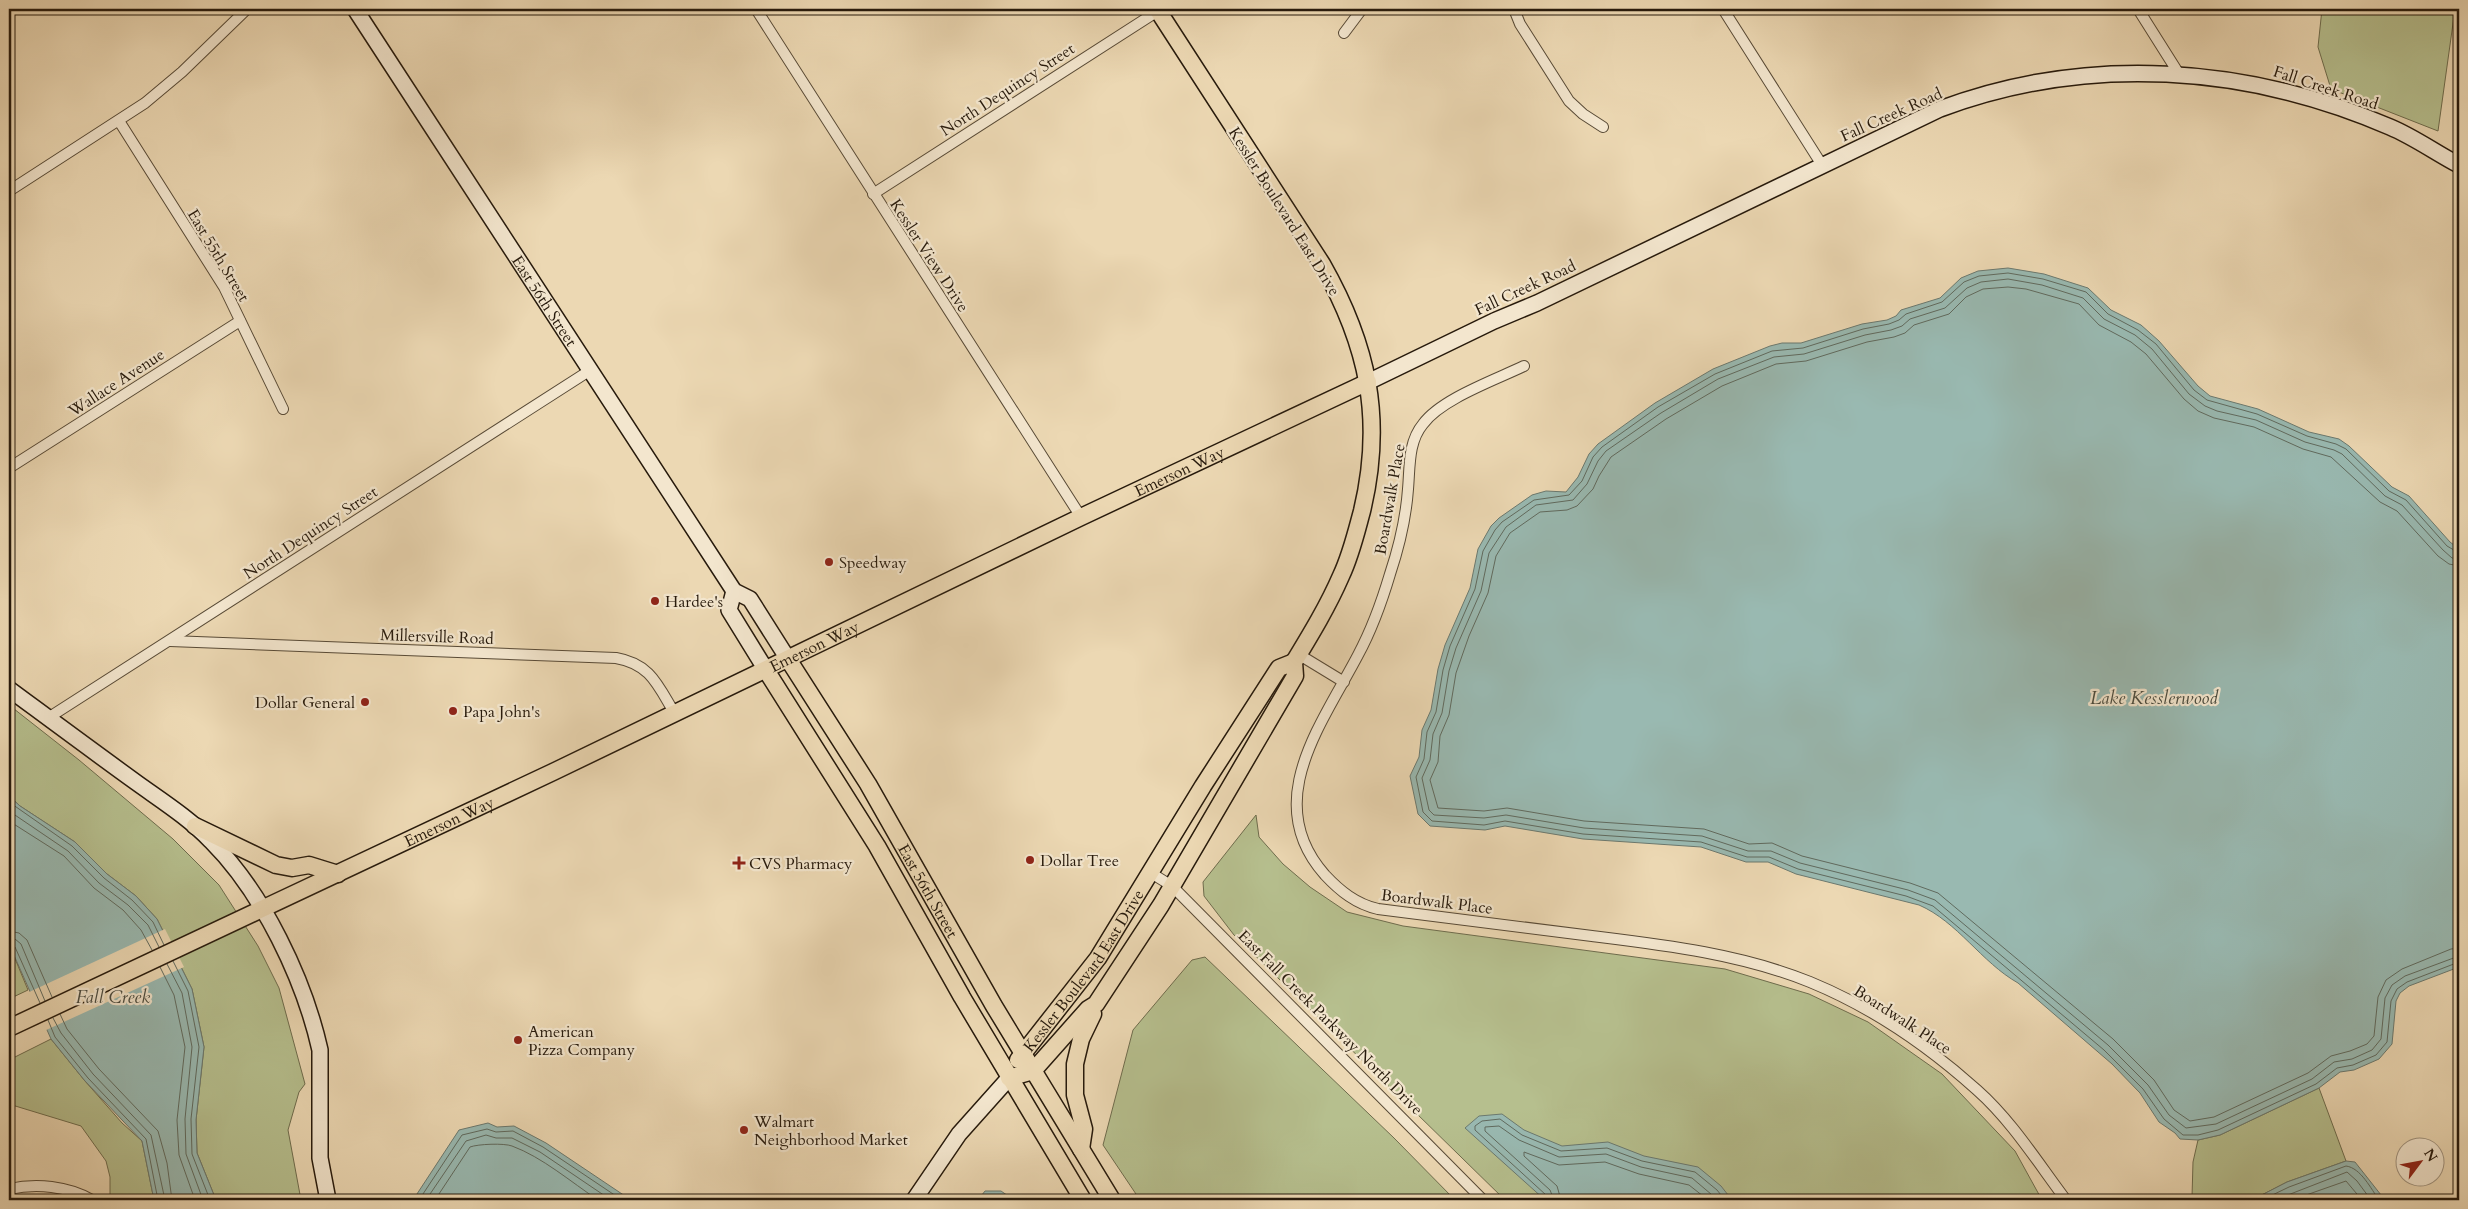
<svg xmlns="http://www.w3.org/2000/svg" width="2468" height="1209" font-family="Cardo,serif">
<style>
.green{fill:#b6bf8e;stroke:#6e6c4d}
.water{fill:#99b9b1;stroke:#6b796f}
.pier{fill:#ecd8b3}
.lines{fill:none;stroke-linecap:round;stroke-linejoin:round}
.shore{stroke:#606a5e;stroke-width:1}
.street-casing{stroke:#584a36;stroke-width:12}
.secondary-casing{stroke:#271a0c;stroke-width:18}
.primary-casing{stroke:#271a0c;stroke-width:19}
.street{stroke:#f3e6ce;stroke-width:10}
.secondary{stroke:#f3e6ce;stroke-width:15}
.primary{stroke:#ecd8b3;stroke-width:16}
.poi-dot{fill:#8f2418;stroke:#f3e6ce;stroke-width:2}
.labels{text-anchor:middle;stroke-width:4.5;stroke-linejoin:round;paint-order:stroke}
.street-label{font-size:16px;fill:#271a0c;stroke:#f3e6ce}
.poi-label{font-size:16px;fill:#271a0c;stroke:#f3e6ce;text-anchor:start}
.water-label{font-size:18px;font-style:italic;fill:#494a3e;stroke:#f3e6ce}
</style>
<rect width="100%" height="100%" fill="#ecd8b3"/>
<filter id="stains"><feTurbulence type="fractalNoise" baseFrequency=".004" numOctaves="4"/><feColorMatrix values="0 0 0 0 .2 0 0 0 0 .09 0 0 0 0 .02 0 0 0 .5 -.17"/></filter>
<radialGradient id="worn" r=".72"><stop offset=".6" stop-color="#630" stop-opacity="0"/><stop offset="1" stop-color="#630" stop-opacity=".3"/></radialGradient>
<g class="green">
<polygon points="2322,9 2455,9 2438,131 2331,89 2318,47"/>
<polygon points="9,705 79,760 173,839 219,885 258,946 279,988 305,1084 299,1092 288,1130 301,1200 216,1200 197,1153 196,1120 204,1047 192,989 157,919 136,896 107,874 75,842 20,806 9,796"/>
<polygon points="1256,815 1259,837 1283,864 1310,887 1347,912 1403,926 1725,969 1809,994 1868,1022 1942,1074 2015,1151 2042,1200 1505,1200 1234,935 1204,896 1203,882"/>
<polygon points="9,944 28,990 9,999"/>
<polygon points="1205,957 1394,1138 1455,1200 1140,1200 1103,1145 1133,1030 1192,960"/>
<polygon points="51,1039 85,1081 122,1123 142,1141 154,1200 110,1200 110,1177 106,1161 81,1126 12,1105 14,1090 9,1080 9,1060"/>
<polygon points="2319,1088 2346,1161 2287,1182 2252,1200 2188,1200 2192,1197 2193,1162 2198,1140 2220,1135"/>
</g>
<g class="water">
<path d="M 2008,268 L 2044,274 L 2088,288 L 2111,310 L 2141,325 L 2159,341 L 2198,386 L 2210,396 L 2258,409 L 2309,432 L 2339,439 L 2349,446 L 2392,487 L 2409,496 L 2450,542 L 2459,549 L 2459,967 L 2409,986 L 2400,993 L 2396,1001 L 2392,1044 L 2379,1059 L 2354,1070 L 2340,1072 L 2319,1088 L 2220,1135 L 2198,1140 L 2180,1139 L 2175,1133 L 2159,1122 L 2140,1093 L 2112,1064 L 2018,983 C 1981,962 1958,922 1919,905 L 1796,874 L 1768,862 L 1746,862 L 1701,847 L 1583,839 L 1505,826 L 1485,830 L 1430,826 L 1418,814 L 1410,776 L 1419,757 L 1422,730 L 1431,710 L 1438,669 L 1445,645 L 1470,588 L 1478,549 L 1491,526 L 1499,518 L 1532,495 L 1546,491 L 1566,492 L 1578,477 L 1589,454 L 1598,444 L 1655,403 L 1713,369 L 1770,346 L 1782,343 L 1801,343 L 1862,324 L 1887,320 L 1896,316 L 1901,310 L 1940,298 L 1961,278 L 1978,271 Z"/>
<polygon points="9,796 20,806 75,842 107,874 136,896 157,919 192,989 204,1047 196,1120 197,1153 216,1200 154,1200 142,1141 85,1081 51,1039 9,944"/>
<polygon points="1502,1114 1524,1130 1562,1146 1608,1142 1644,1156 1698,1167 1721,1186 1732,1200 1545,1200 1465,1128 1479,1116"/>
<polygon points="488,1123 497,1127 514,1126 546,1143 631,1200 413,1200 459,1130"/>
<polygon points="2346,1161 2355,1162 2385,1200 2252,1200 2287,1182"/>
<polygon points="985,1191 1001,1191 1014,1200 978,1200"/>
</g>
<polygon class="pier" points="165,929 184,967 44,1031 27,993"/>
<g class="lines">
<g class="shore">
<polyline points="2459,553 2447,546 2406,500 2389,491 2346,449 2336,444 2307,436 2257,414 2207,400 2194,390 2156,344 2138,330 2108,314 2086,292 2043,279 2008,273 1979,276 1964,282 1942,302 1906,314 1899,320 1889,324 1863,329 1803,348 1772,351 1715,374 1658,407 1602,447 1593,457 1582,481 1569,495 1534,500 1502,522 1495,530 1483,551 1475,589 1450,646 1443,670 1436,712 1427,732 1424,759 1416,777 1423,812 1432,821 1484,825 1505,821 1583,834 1701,842 1747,857 1769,857 1798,869 1906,896 1933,906 2104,1050 2143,1089 2164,1119 2183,1135 2198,1135 2218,1130 2316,1084 2337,1068 2353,1065 2376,1055 2387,1042 2391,1001 2397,989 2407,982 2459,962"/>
<polyline points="2459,559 2452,558 2443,550 2402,505 2385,496 2342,454 2334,450 2305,442 2256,420 2217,411 2205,406 2189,394 2152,349 2135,335 2104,319 2083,298 2042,285 2008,279 1981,282 1967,288 1945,308 1910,319 1902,326 1891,330 1865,335 1804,354 1774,357 1718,379 1661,413 1606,451 1598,461 1587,484 1573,500 1536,505 1506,527 1489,553 1481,591 1456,648 1449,671 1442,713 1433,734 1430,760 1422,778 1429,810 1434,815 1484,818 1506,815 1584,828 1702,836 1748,851 1771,851 1800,863 1908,890 1935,900 2108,1045 2148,1085 2169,1115 2186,1128 2216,1124 2312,1079 2334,1062 2352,1059 2372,1050 2381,1039 2385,998 2392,985 2405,976 2459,956"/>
<polyline points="2459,566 2449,564 2438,556 2397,511 2380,502 2331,457 2303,449 2254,427 2214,418 2198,411 2184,399 2146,354 2131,342 2099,325 2079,304 2026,289 2008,287 1983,289 1966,297 1949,314 1914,325 1905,333 1894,337 1867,342 1806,361 1776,364 1722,386 1666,419 1611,457 1599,476 1593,489 1577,506 1567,510 1540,512 1510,533 1496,556 1488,593 1469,636 1456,673 1449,715 1440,736 1438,762 1430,780 1438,808 1484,811 1507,808 1584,821 1704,829 1749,844 1772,843 1802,856 1910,883 1938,893 2113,1039 2154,1080 2174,1110 2190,1121 2214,1117 2308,1073 2331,1056 2350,1051 2367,1044 2374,1036 2378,997 2386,980 2402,969 2451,949 2459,948"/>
<polyline points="9,802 72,846 104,878 132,900 153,922 164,945"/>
<polyline points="9,811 68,851 99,883 128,905 148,925 159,947"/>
<polyline points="9,821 64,856 94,888 123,910 141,930 152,950"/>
<polyline points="9,931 19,933 27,940 52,997"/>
<polyline points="9,938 15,939 21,944 45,1001"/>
<polyline points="9,944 15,947 40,1003"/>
<polyline points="173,961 188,991 199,1047 191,1119 192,1154 210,1200"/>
<polyline points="167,964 182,993 192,1047 185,1119 186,1154 203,1200"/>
<polyline points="160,967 174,995 185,1047 177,1120 179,1155 195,1200"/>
<polyline points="60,1014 67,1029 99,1069 158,1131 167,1163 172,1200"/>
<polyline points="53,1018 61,1033 93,1074 151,1135 165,1200"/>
<polyline points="48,1020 55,1037 88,1078 146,1139 158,1200"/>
<polyline points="419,1200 462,1135 487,1129 496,1132 513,1131 543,1147 622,1200"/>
<polyline points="426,1200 466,1141 486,1135 496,1138 512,1138 540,1152 611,1200"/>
<path d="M 435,1200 L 470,1147 C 478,1144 504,1143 512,1146 C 542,1157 571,1182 598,1200"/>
<polyline points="1548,1200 1546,1195 1475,1130 1475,1126 1482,1121 1500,1119 1522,1135 1561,1151 1607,1148 1642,1161 1695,1172 1717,1190 1725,1200"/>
<polyline points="1554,1200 1550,1190 1485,1131 1485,1127 1499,1126 1519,1140 1559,1157 1606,1154 1641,1167 1692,1178 1718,1200"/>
<polyline points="1561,1200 1557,1186 1524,1156 1524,1152 1559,1165 1605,1162 1639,1174 1689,1185 1708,1200"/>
<path d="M 2262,1200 L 2289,1187 L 2346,1166 C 2361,1168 2371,1189 2379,1200"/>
<polyline points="2275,1200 2347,1172 2357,1181 2371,1200"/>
<polyline points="2292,1200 2346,1181 2362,1200"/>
</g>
<g class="street-casing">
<g id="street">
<polyline points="756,9 1081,517"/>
<polyline points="1514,9 1520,24 1569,101 1583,114 1603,127"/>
<polyline points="1723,9 1822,165"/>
<polyline points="2138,9 2179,74"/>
<polyline points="1344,33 1362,9"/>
<polyline points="119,121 224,287 283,409"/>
<polyline points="9,191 145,103 182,72 247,9"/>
<polyline points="873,194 1161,9"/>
<path d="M 1524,366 C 1495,380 1441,399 1423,424 C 1408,442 1410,467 1408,489 C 1406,517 1399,547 1390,574 C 1382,601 1372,629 1358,655 C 1322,724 1260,802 1325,875 C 1340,891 1356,904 1378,909 C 1449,918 1520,927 1592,936 C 1665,945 1741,954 1810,982 C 1871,1007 1928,1046 1977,1090 C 2012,1121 2038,1163 2066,1200"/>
<polyline points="9,468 240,321"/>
<path d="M 170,641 L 616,658 C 651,664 658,686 675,714"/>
<polyline points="1298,654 1344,682"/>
<polyline points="48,718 589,371"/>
<polyline points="1151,873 1172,886 1483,1200"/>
<path d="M 9,1189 C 37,1183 67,1186 92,1200"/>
</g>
</g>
<g class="secondary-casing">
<g id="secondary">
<path id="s1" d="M 355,9 L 734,591 L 750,599 L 788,659"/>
<path d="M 1368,382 L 1494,321 L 1537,303 L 1940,109 C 2087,54 2247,65 2390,127 C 2414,137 2436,153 2459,165"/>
<polyline points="734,591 729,610 766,670"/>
<path d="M 9,689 C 51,720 94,752 137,783 C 162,801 189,818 211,841 C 263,893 304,979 320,1050 L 320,1158 L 328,1200"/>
<polyline points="914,1200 959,1134 1009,1078"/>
</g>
</g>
<g class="primary-casing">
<g id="primary">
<path id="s2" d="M 788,659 L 868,784 L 994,1006 L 1112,1200"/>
<polyline points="766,670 877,846 962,997 1083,1200"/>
<polyline points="195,826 276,865 292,868 309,865 338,874"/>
<path id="s3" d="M 9,1028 L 553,772 L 1081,517 L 1368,382"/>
<path id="s4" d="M 1018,1060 L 1098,958 L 1203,786 L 1279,668 L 1294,662"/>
<path d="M 1009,1078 L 1033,1071 L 1088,1009 L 1096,1004 L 1161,905 L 1295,676 L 1294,662 C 1311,634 1328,606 1341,576 C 1351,555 1356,533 1362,511 C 1384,419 1368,345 1322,264 L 1157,9"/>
<polyline points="1081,1149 1084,1129 1075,1095 1075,1064 1081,1039 1093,1014"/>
</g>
</g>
<use href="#street" class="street"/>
<use href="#secondary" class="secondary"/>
<use href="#primary" class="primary"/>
</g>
<g class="poi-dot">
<circle cx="829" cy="562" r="5"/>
<circle cx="655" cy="601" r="5"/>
<circle cx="365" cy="702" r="5"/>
<circle cx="453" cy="711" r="5"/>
<circle cx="1030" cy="860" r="5"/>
<path d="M736.5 855.5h5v5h5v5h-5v5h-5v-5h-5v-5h5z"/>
<circle cx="518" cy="1040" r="5"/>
<circle cx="744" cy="1130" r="5"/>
</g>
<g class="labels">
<g class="street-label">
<text transform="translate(2326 87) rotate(18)" y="6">Fall Creek Road</text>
<text transform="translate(1007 89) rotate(-33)" y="6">North Dequincy Street</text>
<text transform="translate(1891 114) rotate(-24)" y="6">Fall Creek Road</text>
<text transform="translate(1285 211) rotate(58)" y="6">Kessler Boulevard East Drive</text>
<text transform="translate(219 255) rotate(59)" y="6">East 55th Street</text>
<text transform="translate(930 255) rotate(57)" y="6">Kessler View Drive</text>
<text transform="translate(1525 287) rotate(-25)" y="6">Fall Creek Road</text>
<text dy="6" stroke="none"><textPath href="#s1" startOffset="348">East 56th Street</textPath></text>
<text transform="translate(116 382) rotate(-33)" y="6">Wallace Avenue</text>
<text dy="6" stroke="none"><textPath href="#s3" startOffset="1296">Emerson Way</textPath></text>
<text transform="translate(1389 499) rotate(-80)" y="6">Boardwalk Place</text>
<text transform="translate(310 532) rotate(-33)" y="6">North Dequincy Street</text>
<text transform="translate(437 636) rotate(2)" y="6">Millersville Road</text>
<text dy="6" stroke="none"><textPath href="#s3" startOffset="891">Emerson Way</textPath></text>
<text dy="6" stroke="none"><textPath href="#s3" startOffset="486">Emerson Way</textPath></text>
<text dy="6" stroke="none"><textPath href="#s2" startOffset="271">East 56th Street</textPath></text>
<text transform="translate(1437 901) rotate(7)" y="6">Boardwalk Place</text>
<text dy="6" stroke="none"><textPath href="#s4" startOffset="111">Kessler Boulevard East Drive</textPath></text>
<text transform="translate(1903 1019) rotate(33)" y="6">Boardwalk Place</text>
<text transform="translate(1331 1022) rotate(45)" y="6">East Fall Creek Parkway North Drive</text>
</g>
<g class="poi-label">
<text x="839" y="568">Speedway</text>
<text x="665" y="607">Hardee's</text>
<text x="355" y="708" text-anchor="end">Dollar General</text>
<text x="463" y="717">Papa John's</text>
<text x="1040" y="866">Dollar Tree</text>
<text x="749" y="869">CVS Pharmacy</text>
<text x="528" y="1037">American<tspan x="528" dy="18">Pizza Company</tspan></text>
<text x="754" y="1127">Walmart<tspan x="754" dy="18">Neighborhood Market</tspan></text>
</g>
<g class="water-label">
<text x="2154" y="704">Lake Kesslerwood</text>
<text x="113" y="1003">Fall Creek</text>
</g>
</g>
<rect width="2468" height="1209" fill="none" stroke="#ecd8b3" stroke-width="30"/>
<rect x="10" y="10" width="2448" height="1189" fill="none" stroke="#271a0c" stroke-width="2.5"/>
<rect x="15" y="15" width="2438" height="1179" fill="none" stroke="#271a0c"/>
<g transform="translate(2420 1162) rotate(58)"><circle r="24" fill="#f3e6ce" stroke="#a19480"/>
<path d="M0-4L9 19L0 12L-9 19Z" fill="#8f2418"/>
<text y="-8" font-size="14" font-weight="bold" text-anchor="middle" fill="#271a0c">N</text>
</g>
<rect width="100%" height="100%" filter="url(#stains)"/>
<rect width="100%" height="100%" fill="url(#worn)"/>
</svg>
